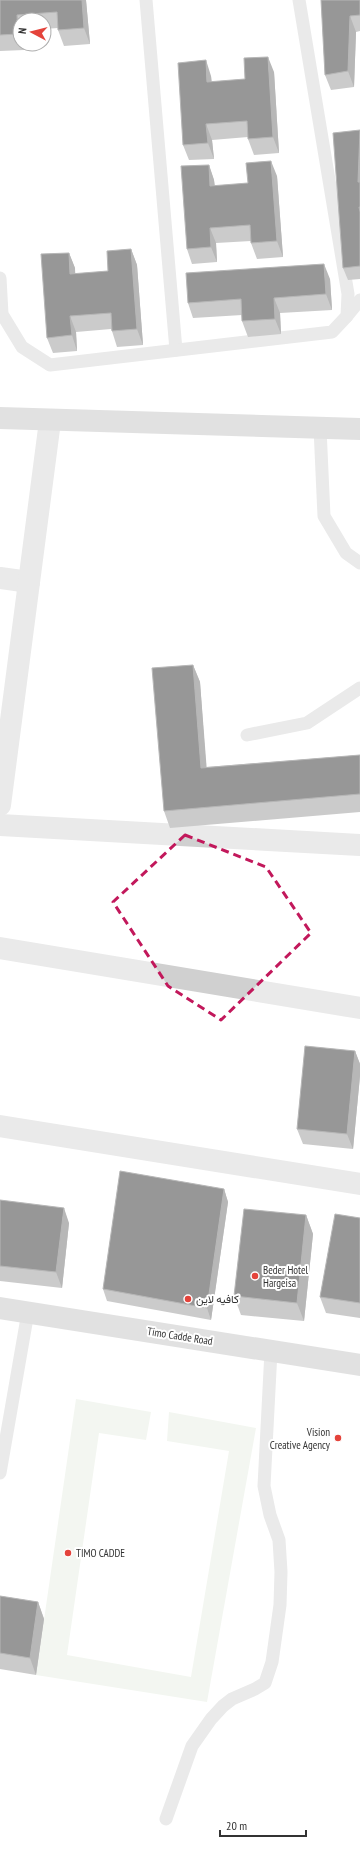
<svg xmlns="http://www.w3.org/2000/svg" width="360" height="1850" font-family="'PT Sans Narrow',Vazirmatn,sans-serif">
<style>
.pitch{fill:#e4ecdf}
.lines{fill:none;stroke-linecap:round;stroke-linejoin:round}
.lane{stroke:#d0d0d0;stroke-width:13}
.street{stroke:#d0d0d0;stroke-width:22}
.secondary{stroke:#bdbdbd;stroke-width:22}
.wall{fill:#8c8c8c}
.shaded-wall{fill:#5f5f5f}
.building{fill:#1a1a1a;stroke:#5f5f5f}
.marked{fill:none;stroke:#c2185b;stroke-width:3;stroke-dasharray:8 5;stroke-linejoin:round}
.poi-dot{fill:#e4433b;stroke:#fff;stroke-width:1.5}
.labels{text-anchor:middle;stroke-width:4;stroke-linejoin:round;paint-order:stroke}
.poi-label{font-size:11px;fill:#333;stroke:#fff;text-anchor:start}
.street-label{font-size:11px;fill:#333;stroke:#fff}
</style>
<rect width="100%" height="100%" fill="#fff"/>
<polygon class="pitch" points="76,1399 151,1412 146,1440 99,1433 67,1655 191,1677 229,1451 167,1441 169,1412 256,1428 207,1702 36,1675"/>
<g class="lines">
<g class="lane">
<polyline points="146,0 176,350"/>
<polyline points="0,278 2,314 22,347 50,365 332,332 347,316 348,294 299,0"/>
<polyline points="347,316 360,300"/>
<polyline points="320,428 324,516 346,553 360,563"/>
<polyline points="247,735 307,723 360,688"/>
<polyline points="0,1473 28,1312"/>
<polyline points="166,1819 192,1746 211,1719 223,1706 232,1699 255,1689 265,1683 272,1662 280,1605 281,1572 279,1540 270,1515 264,1486 271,1351"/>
</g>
<g class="street">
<polyline points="0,578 29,582"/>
<polyline points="0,805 50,421"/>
<polyline points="0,825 360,845"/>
<polyline points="0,948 360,1008"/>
<polyline points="0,1126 360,1184"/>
</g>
<g class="secondary">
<polyline points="0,418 360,429"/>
<polyline points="0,1308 360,1365"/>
</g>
</g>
<g class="wall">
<polygon points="0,0 86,0 90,44 64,46 58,30 58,28 44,29 44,20 20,20 20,44 23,44 24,50 0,51"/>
<polygon points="321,0 360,0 360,31 356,32 354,87 331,90 325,75"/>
<polygon points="274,72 279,153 254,155 248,139 248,137 212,140 214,159 189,160 183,145 211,76 212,82 245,79"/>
<polygon points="360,130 360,279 348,280 343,268"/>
<polygon points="209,165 214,180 215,186 248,183 277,176 283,257 257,259 251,243 251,241 216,243 217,262 192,264 187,249"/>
<polygon points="131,249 137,265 143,345 117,347 112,331 111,329 76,332 77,351 53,353 47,338 69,253 75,268 75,274 108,271"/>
<polygon points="330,279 332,310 280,313 281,334 248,337 242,321 242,315 193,318 188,303"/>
<polygon points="193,665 200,682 206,767 360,755 360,812 170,828 164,811"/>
<polygon points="355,1051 360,1064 360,1076 353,1149 303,1144 297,1129"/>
<polygon points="224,1189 228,1202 211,1320 107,1301 103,1289"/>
<polygon points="0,1200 69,1223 62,1288 0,1281"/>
<polygon points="306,1215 313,1234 304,1321 241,1315 234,1296"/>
<polygon points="360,1218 360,1318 326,1313 320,1297"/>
<polygon points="0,1596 38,1602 44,1619 36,1675 0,1669"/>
</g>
<g class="shaded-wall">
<polygon points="82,0 86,0 90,44 84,28"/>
<polygon points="17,15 20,24 20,39 18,34"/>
<polygon points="350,16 356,32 354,87 348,71"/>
<polygon points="268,57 274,72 279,153 273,137"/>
<polygon points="206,60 211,76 212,97 207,82"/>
<polygon points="206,124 212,140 214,159 208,143"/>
<polygon points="360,140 360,188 358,182"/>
<polygon points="271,161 277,176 283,257 277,241"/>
<polygon points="209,165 214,180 216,202 210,186"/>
<polygon points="210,228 216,243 217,262 211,247"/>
<polygon points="131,249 137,265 143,345 137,329"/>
<polygon points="69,253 75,268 76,290 70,274"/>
<polygon points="324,264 330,279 332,310 326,294"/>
<polygon points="274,298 280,313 281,334 275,319"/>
<polygon points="70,316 76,332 77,351 72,335"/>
<polygon points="193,665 200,682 208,785 201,768"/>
<polygon points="355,1051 360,1064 360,1076 353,1149 347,1134"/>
<polygon points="224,1189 228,1202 211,1320 207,1308"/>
<polygon points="64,1208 69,1223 62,1288 56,1272"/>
<polygon points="306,1215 313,1234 304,1321 297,1303"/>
<polygon points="38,1602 44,1619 36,1675 30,1658"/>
</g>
<g class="building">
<polygon points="0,0 82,0 84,28 58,30 57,12 17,15 18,34 0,35"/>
<polygon points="321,0 360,0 360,15 350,16 348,71 325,75"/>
<polygon points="268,57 273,137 248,139 247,121 206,124 208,143 183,145 178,63 206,60 207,82 245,79 244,58"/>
<polygon points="360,130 358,182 360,182 360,207 359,207 360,212 360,266 343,268 333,133"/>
<polygon points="271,161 277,241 251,243 250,225 210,228 211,247 187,249 181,166 209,165 210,186 248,183 246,163"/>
<polygon points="131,249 137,329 112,331 111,313 70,316 72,335 47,338 41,254 69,253 70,274 108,271 107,251"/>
<polygon points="324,264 326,294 274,298 275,319 242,321 241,299 188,303 186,273"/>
<polygon points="193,665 201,768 360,755 360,794 164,811 152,668"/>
<polygon points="305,1046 355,1051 347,1134 297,1129"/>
<polygon points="120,1171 224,1189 207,1308 103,1289"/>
<polygon points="0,1200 64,1208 56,1272 0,1266"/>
<polygon points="244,1209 306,1215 297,1303 234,1296"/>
<polygon points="335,1214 360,1218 360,1303 320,1297"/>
<polygon points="0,1596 38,1602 30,1658 0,1653"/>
</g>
<path d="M0 0H360V1850H0ZM 185,835 L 266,867 L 311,933 L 221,1020 L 168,986 L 113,902 Z" fill="#fff" fill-opacity=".55" fill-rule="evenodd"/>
<path class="marked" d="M 185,835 L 266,867 L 311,933 L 221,1020 L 168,986 L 113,902 Z"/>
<g class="poi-dot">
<circle cx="255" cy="1276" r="4"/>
<circle cx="188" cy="1299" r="4"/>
<circle cx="338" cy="1438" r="4"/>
<circle cx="68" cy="1553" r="4"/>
</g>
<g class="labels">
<g class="poi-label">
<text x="263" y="1274">Beder Hotel<tspan x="263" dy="13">Hargeisa</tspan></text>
<text x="196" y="1303">كافيه لاين</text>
<text x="330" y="1436" text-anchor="end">Vision<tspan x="330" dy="13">Creative Agency</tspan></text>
<text x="76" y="1557">TIMO CADDE</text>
</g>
<g class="street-label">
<text transform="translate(180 1336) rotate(9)" y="4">Timo Cadde Road</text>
</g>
</g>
<g transform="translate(32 32) rotate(277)"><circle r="19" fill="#ffffff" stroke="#adadad"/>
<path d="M0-3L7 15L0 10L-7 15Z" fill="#e4433b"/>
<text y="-6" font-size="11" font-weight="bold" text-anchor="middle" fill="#333333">N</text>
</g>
<path d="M220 1830v6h86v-6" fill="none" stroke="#333333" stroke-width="2"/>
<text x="226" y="1830" font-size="12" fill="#333333" stroke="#ffffff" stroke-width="3" paint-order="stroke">20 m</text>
</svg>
